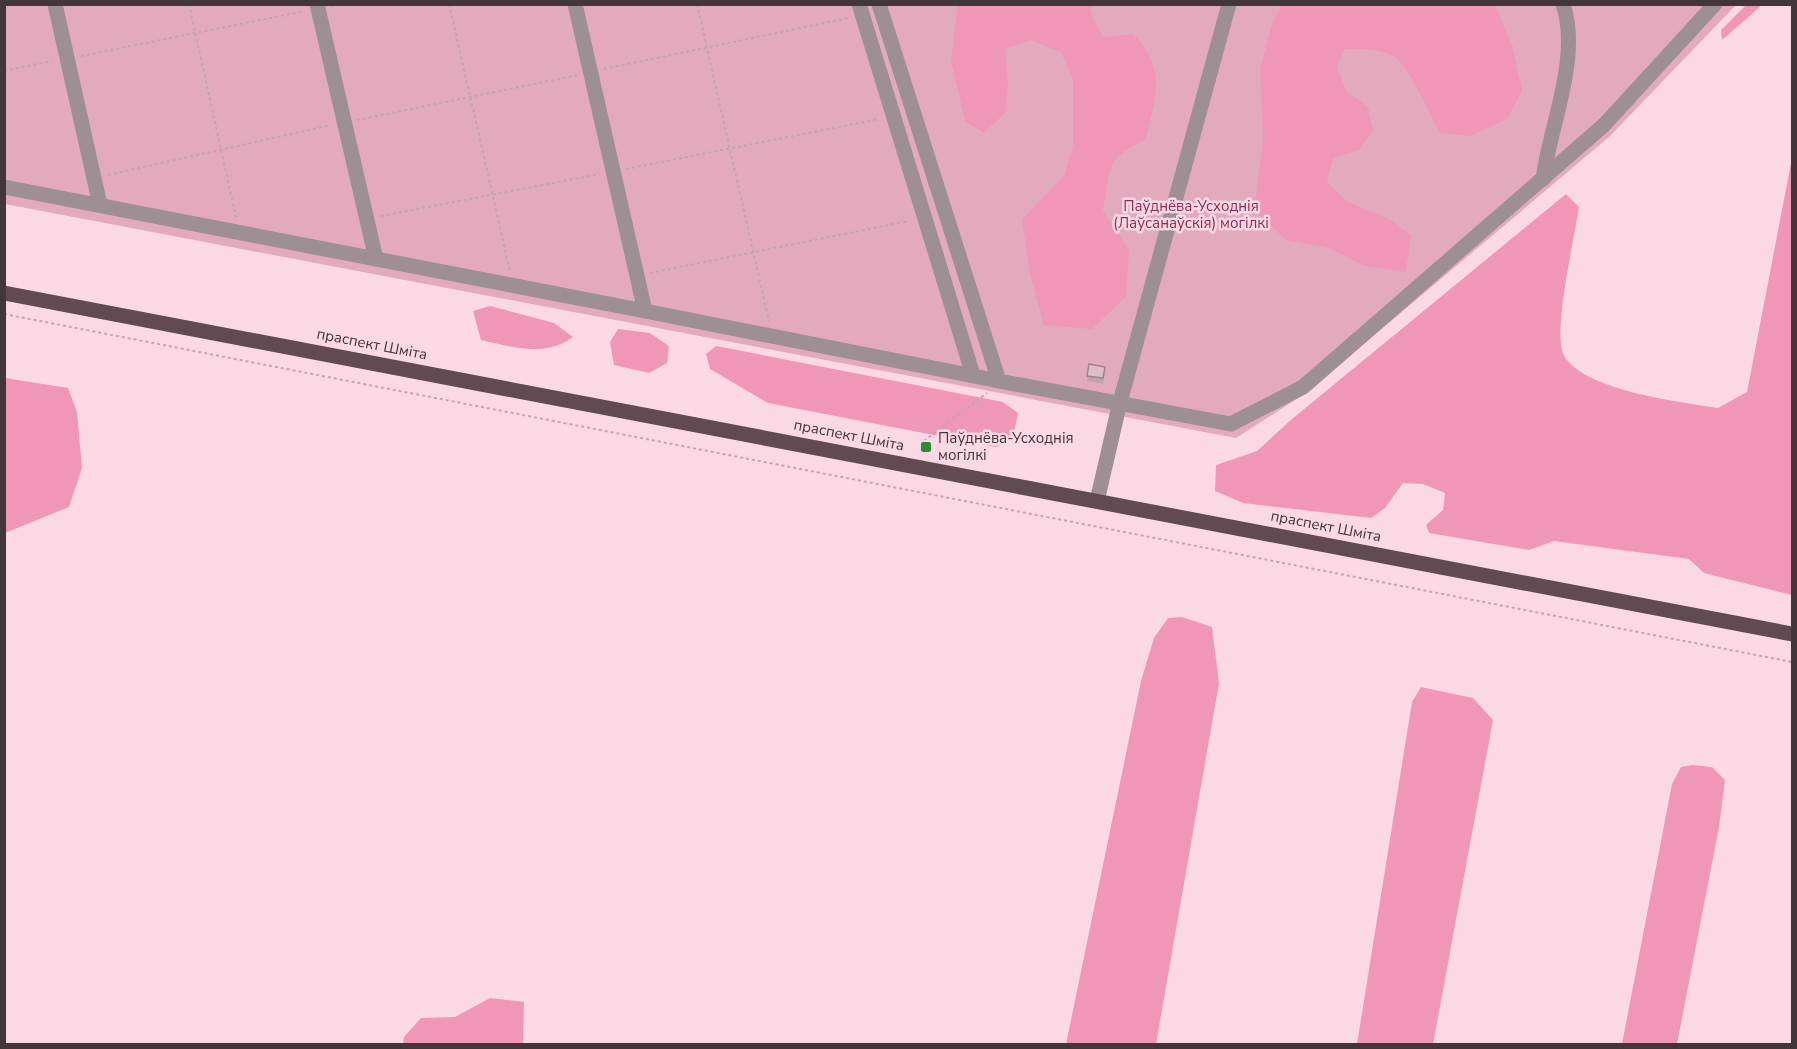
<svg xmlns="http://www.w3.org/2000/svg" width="1797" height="1049" font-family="'Nunito Sans',sans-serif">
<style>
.green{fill:#e3aabe}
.forest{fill:#f097b8}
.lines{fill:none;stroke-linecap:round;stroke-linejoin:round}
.path{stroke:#c2a6af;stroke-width:2;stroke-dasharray:3 3;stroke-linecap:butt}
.minor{stroke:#9d8f93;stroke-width:15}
.major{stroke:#624a52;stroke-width:15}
.wall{fill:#c0a3ac}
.building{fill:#dfbdc8;stroke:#9c848c;stroke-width:1.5}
.poi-dot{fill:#2c8a3d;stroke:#fbd9e4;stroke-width:2}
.labels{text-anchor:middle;stroke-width:5;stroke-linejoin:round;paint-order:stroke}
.park-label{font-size:15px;fill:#902a58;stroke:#fbd9e4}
.street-label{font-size:15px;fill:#43363a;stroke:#fbd9e4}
.poi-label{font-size:15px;fill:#43363a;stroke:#fbd9e4;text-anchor:start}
</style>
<rect width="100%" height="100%" fill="#fbd9e4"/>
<polygon class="green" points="4,5 1736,5 1609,137 1306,393 1236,438 5,204"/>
<g class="forest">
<path d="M 958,4 L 1093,5 L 1090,11 L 1103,37 L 1133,34 C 1168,69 1155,97 1146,140 C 1103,158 1111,170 1103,211 L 1129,250 L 1126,297 L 1092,329 L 1044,325 L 1030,275 L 1022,219 L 1064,176 L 1073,146 L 1073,81 L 1061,52 L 1030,40 L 1005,49 L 1008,86 L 1005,113 L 984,133 L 965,121 L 951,61 Z"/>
<polygon points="1747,4 1762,5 1722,40 1721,30"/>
<path d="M 1282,5 L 1495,5 L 1513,47 L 1522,91 L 1507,119 L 1470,136 L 1440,133 C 1431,117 1409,67 1395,57 C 1382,49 1359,48 1345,49 L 1337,67 L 1346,91 L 1368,107 L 1373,131 L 1359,150 L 1333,158 L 1327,182 L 1347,201 L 1391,220 L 1411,235 L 1406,272 L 1365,266 L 1329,248 L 1286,240 L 1254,210 L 1263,140 L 1260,69 L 1272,24 Z"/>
<path d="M 1792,158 L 1792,595 L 1704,573 L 1689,559 L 1554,541 L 1529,550 L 1429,533 L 1426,525 L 1443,510 L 1445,493 L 1423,484 L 1403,483 L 1385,508 L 1371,518 L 1243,503 L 1215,491 L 1216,465 L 1257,451 L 1292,419 L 1566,194 L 1579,207 C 1575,235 1553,330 1563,353 C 1578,390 1681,402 1718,408 L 1747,392 Z"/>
<path d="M 490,306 L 554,323 L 573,337 C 544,358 513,347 481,340 L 473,311 Z"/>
<polygon points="618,329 650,333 669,346 667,363 649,373 614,365 610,342"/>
<polygon points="716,346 1003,402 1018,413 1013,437 996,447 768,403 710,369 706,354"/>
<polygon points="5,378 68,388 77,412 82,468 69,507 5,533"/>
<polygon points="1182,617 1212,627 1219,683 1156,1044 1066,1044 1141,681 1154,638 1168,618"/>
<polygon points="1421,687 1473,698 1493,720 1433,1044 1357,1044 1412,702"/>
<polygon points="1692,765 1712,767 1725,780 1719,827 1677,1044 1622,1044 1672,784 1681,767"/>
<polygon points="490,998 524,1002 523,1044 403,1044 404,1037 421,1018 455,1017"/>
</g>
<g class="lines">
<g class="path">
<polyline points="189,4 236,218"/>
<polyline points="449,4 510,271"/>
<polyline points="697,4 769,321"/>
<polyline points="331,6 340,4"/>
<polyline points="81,56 305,11"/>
<polyline points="604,69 848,18"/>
<polyline points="4,71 52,61"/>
<polyline points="357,120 578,75"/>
<polyline points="626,169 879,119"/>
<polyline points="108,175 331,125"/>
<polyline points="381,216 600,174"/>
<polyline points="650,273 909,221"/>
<polyline points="4,314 1792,662"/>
<polyline points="924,441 987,393"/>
</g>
<g class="minor">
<polyline points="55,4 100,205"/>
<polyline points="317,4 376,259"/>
<polyline points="575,4 645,311 999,381"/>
<polyline points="859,4 973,375"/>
<polyline points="879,4 999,381 1231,424 1303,387 1604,125 1715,4"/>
<path d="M 1543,179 C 1550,125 1581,58 1563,4"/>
<polyline points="4,187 645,311"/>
<polyline points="1097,501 1120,402 1229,4"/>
</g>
<polyline class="major" points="4,293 1792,634"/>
</g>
<polygon class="wall" points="1105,372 1103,384 1087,381 1087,376"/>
<polygon class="building" points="1089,364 1105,367 1103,378 1087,376"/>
<rect class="poi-dot" x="920" y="441" width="12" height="12" rx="3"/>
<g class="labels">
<g class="park-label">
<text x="1191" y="211">Паўднёва-Усходнія<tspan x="1191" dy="17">(Лаўсанаўскія) могілкі</tspan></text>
</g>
<g class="street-label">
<text transform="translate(372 344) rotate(11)" y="5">праспект Шміта</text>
<text transform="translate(849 435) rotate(11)" y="5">праспект Шміта</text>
<text transform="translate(1326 526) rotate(11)" y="5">праспект Шміта</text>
</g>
<g class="poi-label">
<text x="938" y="443">Паўднёва-Усходнія<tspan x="938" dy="17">могілкі</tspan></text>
</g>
</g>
<rect width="1797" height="1049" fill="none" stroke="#43363a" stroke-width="12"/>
</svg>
